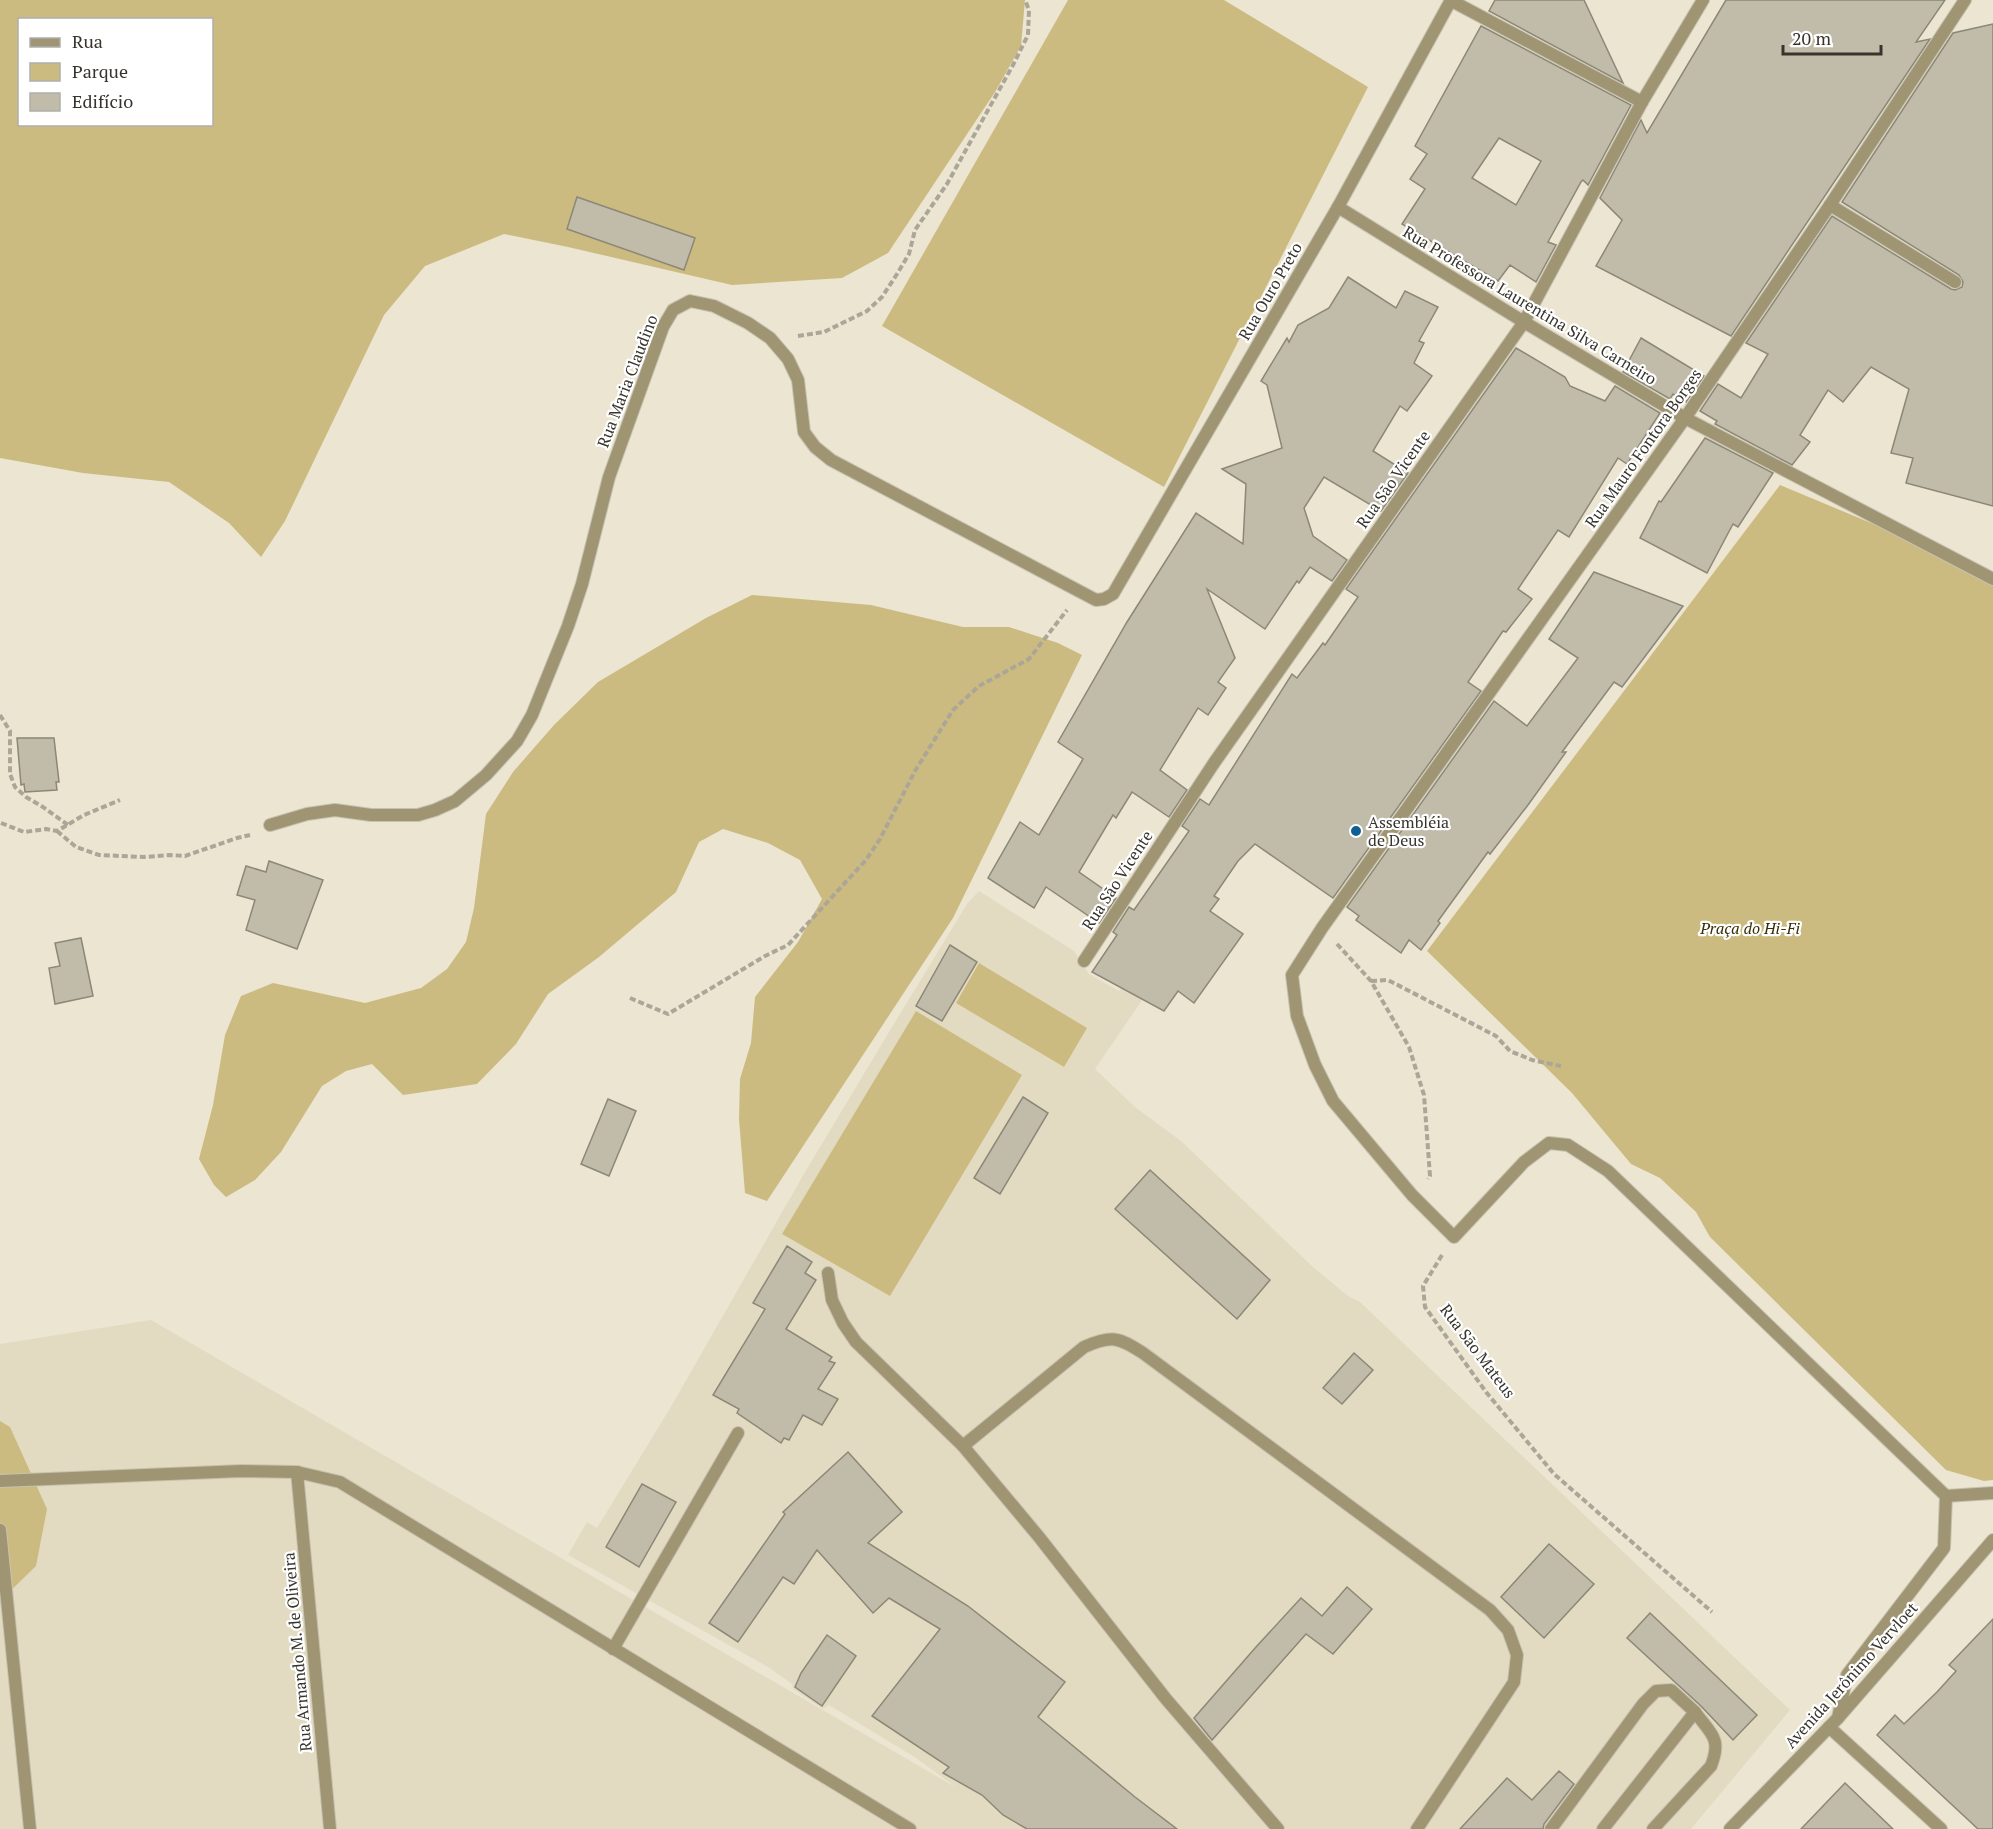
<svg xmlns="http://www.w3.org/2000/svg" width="1993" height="1829" font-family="'PT Serif',serif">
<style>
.built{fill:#e3dbc1}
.green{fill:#ccbb81;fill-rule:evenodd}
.building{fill:#c1bcaa;stroke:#8c8776;stroke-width:1.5;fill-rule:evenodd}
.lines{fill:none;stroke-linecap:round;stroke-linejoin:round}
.service-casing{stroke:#c7c2b1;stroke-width:14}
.minor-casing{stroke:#c7c2b1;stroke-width:14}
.tertiary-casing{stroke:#c7c2b1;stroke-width:14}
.path{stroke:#aba697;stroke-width:4;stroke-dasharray:6 3;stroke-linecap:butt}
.service{stroke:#9f9572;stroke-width:12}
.minor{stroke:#9f9572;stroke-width:12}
.tertiary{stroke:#9f9572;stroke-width:12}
.poi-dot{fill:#0f6092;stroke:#fff;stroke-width:2}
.labels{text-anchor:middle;stroke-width:4.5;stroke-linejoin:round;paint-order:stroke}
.street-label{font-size:16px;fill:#37342d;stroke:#fff}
.poi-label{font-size:16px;fill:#37342d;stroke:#fff;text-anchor:start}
.park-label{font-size:16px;font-style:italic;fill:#382e07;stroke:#fff}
</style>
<rect width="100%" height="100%" fill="#ebe5d2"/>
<polygon class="built" points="979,891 1074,951 1089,974 1119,991 1125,982 1145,996 1095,1069 1135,1107 1181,1141 1313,1267 1348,1296 1360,1302 1790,1710 1691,1829 0,1829 0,1344 151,1320 957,1788 916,1758 829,1705 823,1709 793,1689 792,1684 768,1667 568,1555 587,1522 597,1528 672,1405 805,1172 889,1032 967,904"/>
<g class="green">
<path d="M 0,0 L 1025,0 L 1021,46 L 995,92 L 888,253 L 842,278 L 732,285 L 568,247 L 504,234 L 425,266 L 384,315 L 285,521 L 261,557 L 229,523 L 169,482 L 83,473 L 0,458 ZM 20,20 L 212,20 L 212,124 L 20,124 Z"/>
<polygon points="1068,0 1224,0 1368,87 1164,487 882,326"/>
<polygon points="1780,485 1950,556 1993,579 1993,1480 1984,1481 1946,1470 1710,1237 1696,1212 1660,1178 1631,1164 1572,1093 1427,951"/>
<polygon points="752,595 871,605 963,627 1009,627 1058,643 1082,655 953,918 767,1201 745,1193 739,1119 740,1079 751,1043 755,997 798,942 822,899 800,860 768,843 723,829 699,842 676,892 599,957 548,994 516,1044 477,1084 403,1095 372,1064 346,1071 322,1086 281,1152 255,1180 226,1197 214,1185 199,1159 213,1105 225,1035 241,996 273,983 365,1003 421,988 447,969 466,942 474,908 486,814 513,772 554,725 598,682 706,618"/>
<polygon points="979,963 1087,1028 1064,1067 956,1003"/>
<polygon points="916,1011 1022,1075 890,1296 782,1234"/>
<polygon points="0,1421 10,1427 47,1509 36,1566 0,1601"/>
</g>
<g class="building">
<polygon points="1495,0 1584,0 1623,83 1489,11"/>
<polygon points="1726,0 1945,0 1916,42 1930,39 1731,336 1596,266 1622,220 1600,198 1641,120 1647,133"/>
<polygon points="1993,24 1993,506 1906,483 1913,458 1891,453 1909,389 1871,367 1843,402 1828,390 1800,435 1810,442 1792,465 1715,424 1717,421 1700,411 1718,384 1741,398 1768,354 1746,343 1832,216 1951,289 1955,290 1962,287 1963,282 1959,275 1842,202 1953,33"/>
<path d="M 1481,26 L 1631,105 L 1588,185 L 1583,180 L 1581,182 L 1548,242 L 1556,245 L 1536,282 L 1510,265 L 1498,281 L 1402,224 L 1425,189 L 1410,179 L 1427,154 L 1415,146 ZM 1499,138 L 1541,161 L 1516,205 L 1472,178 Z"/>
<polygon points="577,197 695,238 684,270 567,229"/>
<polygon points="1348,277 1396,308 1405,291 1438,307 1419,341 1424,343 1414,363 1432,376 1407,411 1400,406 1373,451 1408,473 1381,511 1324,477 1304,508 1313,536 1347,560 1332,581 1310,567 1299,583 1297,581 1265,629 1207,589 1235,658 1218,682 1226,688 1208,715 1198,708 1160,770 1187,790 1169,817 1132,792 1116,818 1113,815 1079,872 1116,898 1099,923 1046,887 1034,908 988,878 1020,822 1039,835 1083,759 1058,742 1127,622 1196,513 1243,544 1246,484 1222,469 1282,448 1267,385 1261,381 1287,338 1289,342 1298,325 1329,308"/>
<polygon points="1641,338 1704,376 1686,402 1673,394 1670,399 1623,372"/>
<polygon points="1516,348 1565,377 1570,386 1605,401 1615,386 1660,413 1627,464 1618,458 1569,537 1558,530 1518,589 1532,599 1506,632 1503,631 1468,682 1481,691 1333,898 1255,844 1238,861 1214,896 1219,899 1210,911 1243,934 1194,1003 1178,991 1164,1011 1092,972 1117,935 1113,932 1129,907 1134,910 1189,831 1182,826 1200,799 1209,805 1292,674 1297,678 1323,643 1325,645 1358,597 1346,589"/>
<polygon points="1705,438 1773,473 1738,527 1733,524 1707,573 1640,538 1659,501 1661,502"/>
<polygon points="1594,572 1683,606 1622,687 1614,682 1562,752 1566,752 1528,805 1490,854 1488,852 1438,921 1440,923 1421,950 1409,940 1401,953 1356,920 1359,916 1347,907 1494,701 1527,726 1578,658 1549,639"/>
<polygon points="17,738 54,738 59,782 56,782 57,790 25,792 24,784 21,785"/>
<polygon points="269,861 323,880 297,949 246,930 255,900 237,895 246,866 266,872"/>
<polygon points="81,938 93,996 55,1004 49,968 60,966 55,943"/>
<polygon points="950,945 977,962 942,1021 916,1006"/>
<polygon points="1023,1097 1048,1113 1000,1194 974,1178"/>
<polygon points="608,1099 636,1111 609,1176 581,1164"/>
<polygon points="1150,1170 1270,1280 1237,1319 1115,1209"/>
<polygon points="787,1246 812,1262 805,1273 816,1280 786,1329 832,1357 829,1361 835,1363 818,1389 838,1399 822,1425 803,1415 789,1440 784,1438 781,1443 737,1413 739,1409 713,1395 765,1309 753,1303"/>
<polygon points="1354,1353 1373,1370 1342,1404 1323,1388"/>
<polygon points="848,1452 902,1512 868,1543 968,1606 1065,1682 1038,1717 1135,1797 1177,1829 1027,1829 1003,1815 982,1795 943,1773 949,1767 872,1716 940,1629 889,1598 873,1613 817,1550 794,1584 783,1577 738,1642 709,1623 785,1514 783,1512"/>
<polygon points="642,1484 676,1502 639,1567 606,1547"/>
<polygon points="1549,1544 1594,1584 1544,1638 1501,1597"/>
<polygon points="1347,1587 1372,1609 1333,1654 1306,1634 1212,1740 1194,1718 1256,1647 1301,1598 1322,1616"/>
<polygon points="1650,1613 1757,1715 1733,1740 1701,1706 1627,1638"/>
<polygon points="1993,1619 1993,1829 1978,1829 1877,1735 1895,1715 1904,1724 1937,1692 1956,1671 1949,1665"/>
<polygon points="827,1635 856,1656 822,1706 795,1687 801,1673"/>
<polygon points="1559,1771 1574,1784 1544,1824 1543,1829 1460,1829 1507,1778 1532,1800"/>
<polygon points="1845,1783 1893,1829 1801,1829"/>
</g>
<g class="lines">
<g class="service-casing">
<g id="service">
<polyline points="1830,205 1955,282"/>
<polyline points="828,1273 832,1300 843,1323 856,1342 963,1446 1039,1537 1166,1699 1278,1829"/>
<path d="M 963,1446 L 1084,1347 C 1112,1335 1118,1337 1143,1353 L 1490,1610 L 1508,1630 L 1517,1655 L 1514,1682 L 1417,1829"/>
<polyline points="613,1649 738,1433"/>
<polyline points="1551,1829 1643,1704 1656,1691 1671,1690 1695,1712"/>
<path d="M 1603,1829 L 1695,1712 C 1711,1734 1722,1738 1711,1766 L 1653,1829"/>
</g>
</g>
<g class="minor-casing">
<g id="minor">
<polyline points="1450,0 1642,102"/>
<polyline points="1965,0 1830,205 1685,418 1322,928 1292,975 1297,1016 1315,1065 1333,1101 1412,1195 1454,1237 1524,1162 1549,1143 1568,1145 1608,1171 1946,1496 1993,1493"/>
<polyline points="1338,207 1524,322 1685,418 1993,579"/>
<polyline points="270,825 307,814 335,810 371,815 418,815 435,810 455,801 486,775 517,741 532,715 568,626 582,584 609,477 663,327 673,310 690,301 714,306 748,323 770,338 788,359 798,380 804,432 815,447 831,460 1096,600 1104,599 1113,594 1338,207 1451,0"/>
<polyline points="1084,961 1214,763 1524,322 1642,102 1703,0"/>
<polyline points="297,1472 330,1829"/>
<polyline points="0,1481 241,1471 297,1472 340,1482 910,1829"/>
<polyline points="0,1530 30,1829"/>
<polyline points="1838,1718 1847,1675 1944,1548 1946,1496"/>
<polyline points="1829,1727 1941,1829"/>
</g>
</g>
<g class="tertiary-casing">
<polyline id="tertiary" points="1730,1829 1838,1718 1993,1540"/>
</g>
<g class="path">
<polyline points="798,336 824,332 867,311 882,297 897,274 909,254 915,230 947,184 1013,65 1028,35 1029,10 1025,0"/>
<polyline points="0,715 10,731 10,774 15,787 26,797 43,807 68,825"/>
<polyline points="1,823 24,832 46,829 57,831 84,815 120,800"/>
<polyline points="57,831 76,847 99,855 144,857 170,855 185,856 237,838 250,835"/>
<polyline points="1337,944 1371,981 1409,1047 1424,1095 1430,1176 1428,1179"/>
<polyline points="1371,981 1388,980 1496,1036 1510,1051 1532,1060 1561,1066"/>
<polyline points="630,998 668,1014 765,956 788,945 866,860 880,839 915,771 953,710 979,686 1029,659 1067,610"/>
<polyline points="1442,1255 1423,1286 1425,1307 1486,1392 1554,1474 1712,1612"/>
</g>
<use href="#service" class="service"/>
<use href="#minor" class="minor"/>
<use href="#tertiary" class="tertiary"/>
</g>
<circle class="poi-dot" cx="1356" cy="831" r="6"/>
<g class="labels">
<g class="street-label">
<text transform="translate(1270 291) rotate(-60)" y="6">Rua Ouro Preto</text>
<text transform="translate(1530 305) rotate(31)" y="6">Rua Professora Laurentina Silva Carneiro</text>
<text transform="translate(627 381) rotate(-69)" y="6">Rua Maria Claudino</text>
<text transform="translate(1643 448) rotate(-55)" y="6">Rua Mauro Fontora Borges</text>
<text transform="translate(1393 479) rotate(-55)" y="6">Rua São Vicente</text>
<text transform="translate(1117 880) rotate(-57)" y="6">Rua São Vicente</text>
<text transform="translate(1478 1351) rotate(53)" y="6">Rua São Mateus</text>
<text transform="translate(297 1652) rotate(-95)" y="6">Rua Armando M. de Oliveira</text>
<text transform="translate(1851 1675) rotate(-48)" y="6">Avenida Jerônimo Vervloet</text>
</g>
<g class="poi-label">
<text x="1368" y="828">Assembléia<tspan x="1368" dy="18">de Deus</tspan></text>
</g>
<g class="park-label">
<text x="1750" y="934">Praça do Hi-Fi</text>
</g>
</g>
<rect x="18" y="18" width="195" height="108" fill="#ffffff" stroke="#afaeab" stroke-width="1.5"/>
<rect x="30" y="38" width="30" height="9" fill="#9f9572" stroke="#afaeab" stroke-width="1.5"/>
<text x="72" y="48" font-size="18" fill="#37342d">Rua</text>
<rect x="30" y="63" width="30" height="18" fill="#ccbb81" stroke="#afaeab" stroke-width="1.5"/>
<text x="72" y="78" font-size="18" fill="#37342d">Parque</text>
<rect x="30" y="93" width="30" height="18" fill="#c1bcaa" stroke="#afaeab" stroke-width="1.5"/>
<text x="72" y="108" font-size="18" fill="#37342d">Edifício</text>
<path d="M1783 45v9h98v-9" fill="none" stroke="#37342d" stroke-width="3"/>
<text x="1792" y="45" font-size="18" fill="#37342d" stroke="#ffffff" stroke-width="4.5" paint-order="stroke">20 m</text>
</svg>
